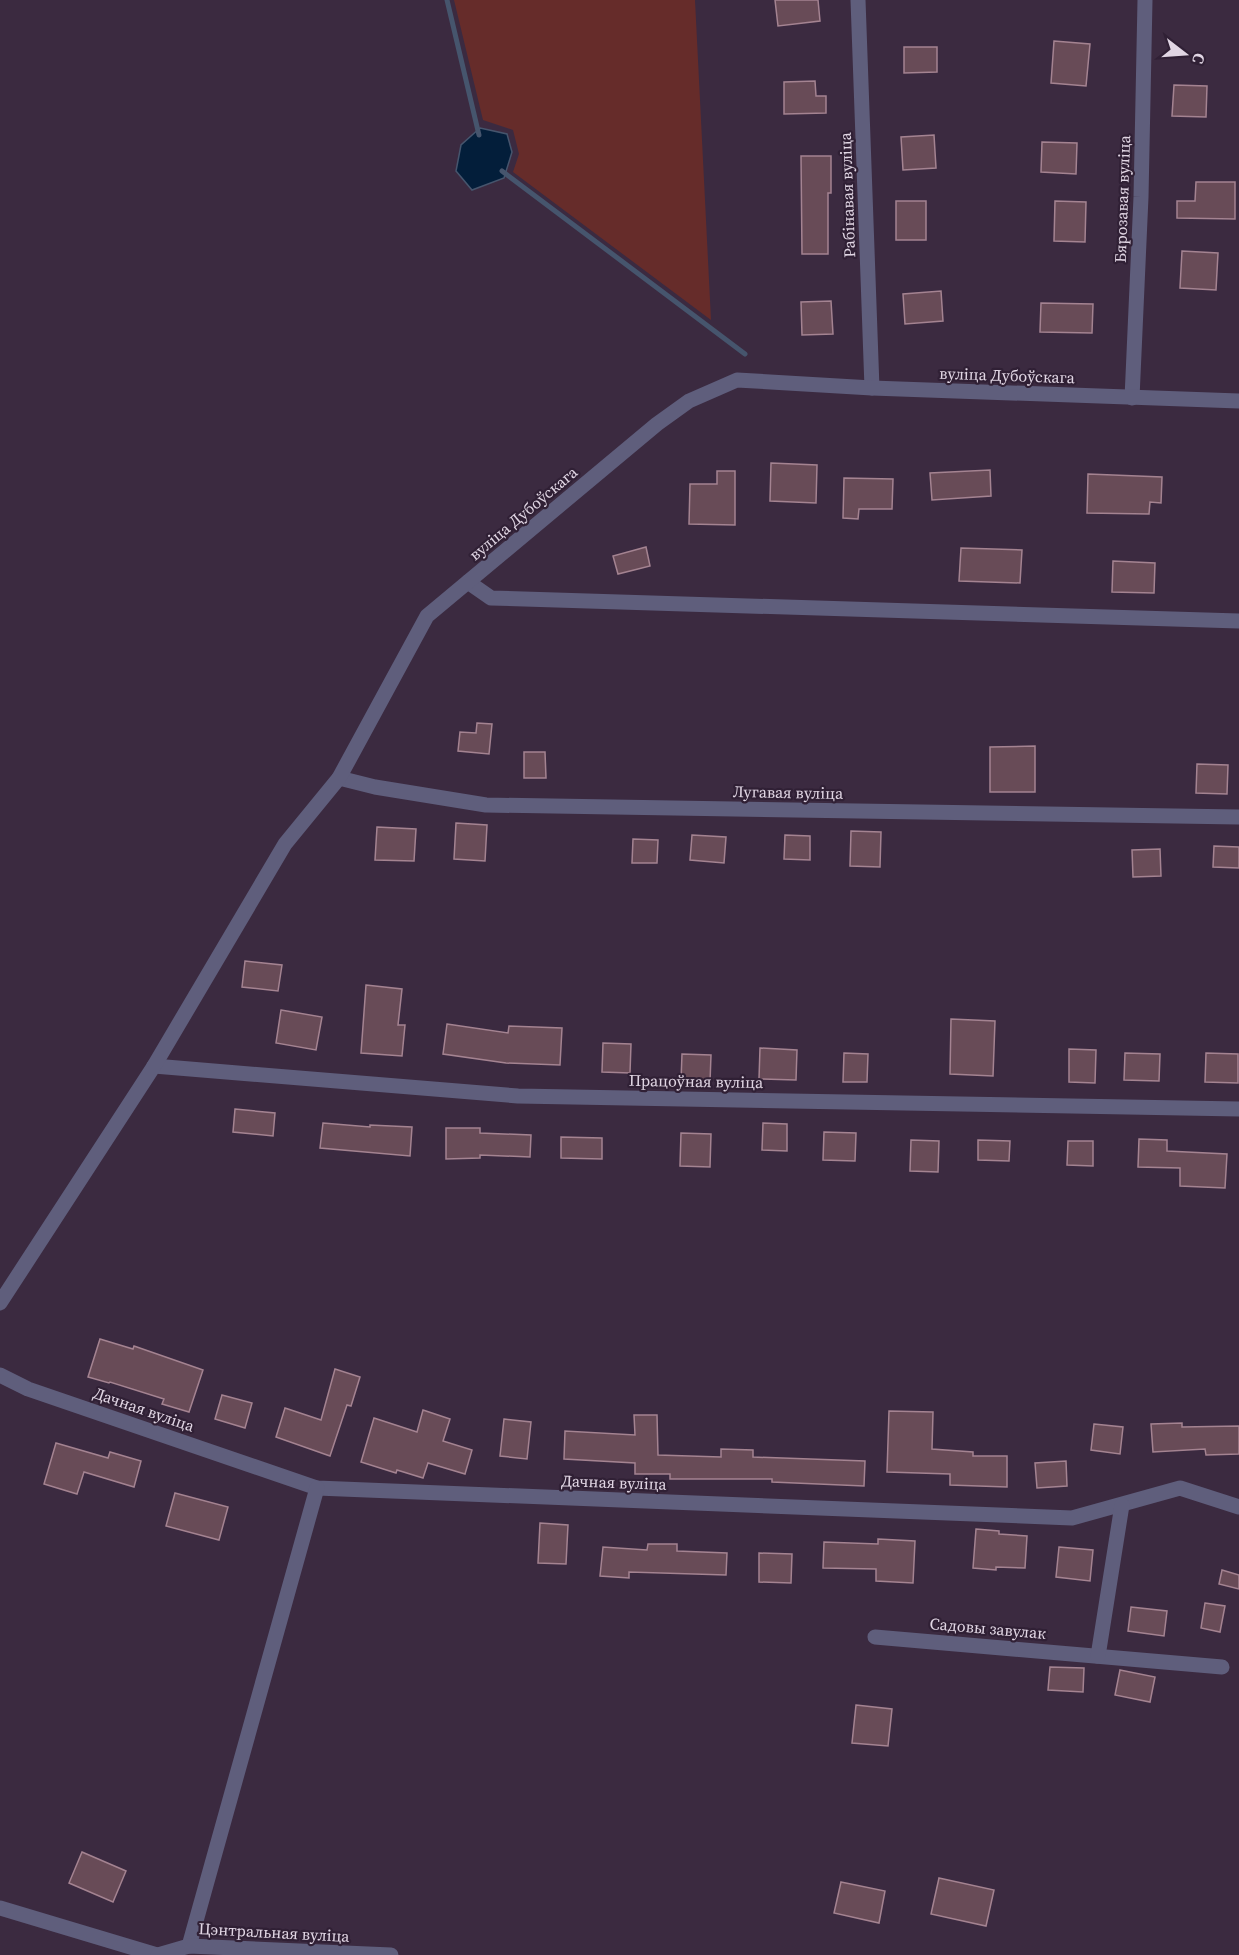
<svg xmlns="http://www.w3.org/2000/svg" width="1239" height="1955" font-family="'Source Serif 4',serif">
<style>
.green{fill:#662c2a}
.water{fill:#031e3a;stroke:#46556d;stroke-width:1.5}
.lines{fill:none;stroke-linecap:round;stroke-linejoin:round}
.stream{stroke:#46556d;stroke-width:5}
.building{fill:#684b57;stroke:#a48391;stroke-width:1.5}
.minor{stroke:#5f5e7c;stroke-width:15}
.labels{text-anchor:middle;stroke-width:4.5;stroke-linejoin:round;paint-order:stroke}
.street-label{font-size:16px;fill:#e1d6e4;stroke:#302035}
</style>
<rect width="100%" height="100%" fill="#3b2a40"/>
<polygon class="green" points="454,0 695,0 711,320 513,172 519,154 513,130 483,120"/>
<polygon class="water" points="480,128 507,134 512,152 504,178 472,190 456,171 461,145"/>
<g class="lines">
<g class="stream">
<polyline points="447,0 479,135"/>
<polyline points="502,171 745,354"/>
</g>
</g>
<g class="building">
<polygon points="775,0 818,0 820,21 778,26"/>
<polygon points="1054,41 1090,44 1086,86 1051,83"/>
<polygon points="904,47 937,47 937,72 904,73"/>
<polygon points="815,81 816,96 826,96 826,113 784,114 784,82"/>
<polygon points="1174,85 1207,86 1206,117 1172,116"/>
<polygon points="934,135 936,168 903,170 901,137"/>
<polygon points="1042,142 1077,143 1076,174 1041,172"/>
<polygon points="801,156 831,156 831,193 828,193 828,254 802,254"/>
<polygon points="1196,182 1235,182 1235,219 1177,218 1177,201 1195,201"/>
<rect x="896" y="201" width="30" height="39"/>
<polygon points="1055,201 1086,202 1085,242 1054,241"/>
<polygon points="1182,251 1218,253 1216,290 1180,288"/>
<polygon points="941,291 943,321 905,324 903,294"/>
<polygon points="831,301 833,334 802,335 801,302"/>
<polygon points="1041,303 1093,304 1092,333 1040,332"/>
<polygon points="771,463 817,465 816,503 770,501"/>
<polygon points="990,470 991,496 932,500 930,473"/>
<polygon points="717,471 735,471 735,525 689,524 690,484 717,484"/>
<polygon points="1088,474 1162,477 1161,503 1150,502 1149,514 1087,513"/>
<polygon points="844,478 893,479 892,509 859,509 858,519 843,518"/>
<polygon points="646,547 650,566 618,574 613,556"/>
<polygon points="961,548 1022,550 1020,583 959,581"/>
<polygon points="1113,561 1155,563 1154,593 1112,592"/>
<polygon points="477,723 492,724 489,754 458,751 460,732 476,733"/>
<polygon points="1035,746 1035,792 990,792 990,747"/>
<polygon points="524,752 545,752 546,778 524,778"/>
<polygon points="1197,764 1228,765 1227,794 1196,793"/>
<polygon points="456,823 487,825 485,861 454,859"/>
<polygon points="377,827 416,829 414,861 375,860"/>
<polygon points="851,831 881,832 880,867 850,866"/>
<polygon points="692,835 726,837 724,863 690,860"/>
<polygon points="785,835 810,836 810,860 784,859"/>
<polygon points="633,839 658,840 657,863 632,863"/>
<polygon points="1214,846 1239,847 1239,868 1213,867"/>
<polygon points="1160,849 1161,876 1133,877 1132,850"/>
<polygon points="245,961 282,965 278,991 242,987"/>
<polygon points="366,985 402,989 398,1025 405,1025 402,1056 361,1053"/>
<polygon points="281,1010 322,1017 316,1050 276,1043"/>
<polygon points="951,1019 995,1021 993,1076 950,1074"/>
<polygon points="447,1024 508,1033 509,1026 562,1028 560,1065 506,1063 443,1054"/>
<polygon points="603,1043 631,1044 630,1073 602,1072"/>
<polygon points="760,1048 797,1050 796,1080 759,1079"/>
<polygon points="1069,1049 1096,1050 1095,1083 1069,1082"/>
<polygon points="844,1053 868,1054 867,1082 843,1082"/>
<polygon points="1125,1053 1160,1054 1159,1081 1124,1080"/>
<polygon points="1206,1053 1238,1054 1238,1083 1205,1082"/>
<polygon points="682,1054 711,1055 710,1082 681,1081"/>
<polygon points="235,1109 275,1113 273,1136 233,1132"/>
<polygon points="323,1123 370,1127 370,1125 412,1127 410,1156 320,1148"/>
<polygon points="763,1123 787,1124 787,1151 762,1150"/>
<polygon points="446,1128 480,1128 480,1133 531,1135 530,1157 480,1155 480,1158 446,1159"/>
<polygon points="824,1132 856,1133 855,1161 823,1160"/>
<polygon points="681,1133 711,1134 710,1167 680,1166"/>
<polygon points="561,1137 602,1138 602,1159 561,1158"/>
<polygon points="1139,1139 1167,1140 1167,1151 1227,1154 1225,1188 1180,1186 1180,1168 1138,1167"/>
<polygon points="911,1140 939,1141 938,1172 910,1171"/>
<polygon points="978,1140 1010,1141 1009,1161 978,1160"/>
<polygon points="1068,1141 1093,1141 1093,1166 1067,1165"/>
<polygon points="100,1339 133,1349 134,1346 203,1370 189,1412 162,1404 164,1399 110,1382 109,1383 88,1377"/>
<polygon points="335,1369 360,1377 351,1406 347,1405 330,1456 276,1437 285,1408 321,1420"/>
<polygon points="222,1395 252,1403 245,1428 215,1419"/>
<polygon points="423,1410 450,1419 443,1441 472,1450 465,1474 428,1463 423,1478 397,1470 396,1473 361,1462 374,1418 417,1432"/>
<polygon points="889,1411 933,1412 932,1449 973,1452 973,1456 1007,1456 1007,1487 950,1485 950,1474 887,1472"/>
<polygon points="634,1415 657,1415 658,1455 721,1457 721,1449 753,1450 753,1457 865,1461 864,1486 772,1482 772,1479 670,1479 670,1474 635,1474 635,1463 564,1459 565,1431 635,1435"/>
<polygon points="504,1419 531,1422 527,1459 500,1456"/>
<polygon points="1182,1423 1182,1427 1239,1426 1239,1454 1206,1455 1205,1449 1153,1452 1151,1424"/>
<polygon points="1094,1424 1123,1427 1120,1454 1091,1450"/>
<polygon points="56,1443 108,1458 110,1452 141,1461 134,1487 84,1472 77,1494 44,1484"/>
<polygon points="1066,1461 1067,1486 1037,1488 1035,1463"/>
<polygon points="175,1493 228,1507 219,1540 166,1526"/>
<polygon points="540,1523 568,1525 566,1564 538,1563"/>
<polygon points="976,1529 999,1531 999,1534 1027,1536 1025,1568 996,1567 996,1570 973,1568"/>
<polygon points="878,1539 915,1541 913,1583 876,1581 876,1569 823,1568 824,1542 878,1544"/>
<polygon points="648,1544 677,1544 677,1551 727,1553 726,1575 629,1572 629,1578 600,1576 603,1547 647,1550"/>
<polygon points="1059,1547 1093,1550 1090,1581 1056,1577"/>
<polygon points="759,1553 792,1554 791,1583 759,1582"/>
<polygon points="1222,1570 1239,1575 1239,1589 1219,1584"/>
<polygon points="1205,1603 1225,1606 1220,1632 1201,1628"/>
<polygon points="1131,1607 1167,1611 1164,1636 1128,1631"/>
<polygon points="1050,1667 1084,1668 1083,1692 1048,1690"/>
<polygon points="1120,1670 1155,1677 1150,1702 1115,1695"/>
<polygon points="856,1705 892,1709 888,1746 852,1743"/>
<polygon points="82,1852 126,1871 113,1902 69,1883"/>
<polygon points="939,1878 994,1890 986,1926 931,1914"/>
<polygon points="841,1882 885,1891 879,1923 834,1913"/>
</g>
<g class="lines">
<g class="minor">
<polyline points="858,0 872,388"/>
<polyline points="1132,398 1141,197 1145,0"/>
<polyline points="468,582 491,598 1239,621"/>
<polyline points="339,778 375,787 486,805 1239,817"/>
<polyline points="154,1066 518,1096 1239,1109"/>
<polyline points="0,1303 154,1066 285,844 339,778 427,616 657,424 689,401 737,380 872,388 1239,401"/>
<polyline points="0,1375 28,1389 317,1488 1072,1518 1180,1488 1239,1507"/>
<polyline points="875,1637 1222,1667"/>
<polyline points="1098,1656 1122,1505"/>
<polyline points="0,1908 157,1955"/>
<polyline points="189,1946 317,1488"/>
<polyline points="158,1955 189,1946 391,1955"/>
</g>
</g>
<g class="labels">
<g class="street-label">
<text transform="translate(847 195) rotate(-92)" y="6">Рабінавая вуліца</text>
<text transform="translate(1122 199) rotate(-88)" y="6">Бярозавая вуліца</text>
<text transform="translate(1007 375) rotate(2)" y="6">вуліца Дубоўскага</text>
<text transform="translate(523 513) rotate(-40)" y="6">вуліца Дубоўскага</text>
<text transform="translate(788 792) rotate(1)" y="6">Лугавая вуліца</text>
<text transform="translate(696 1081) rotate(1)" y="6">Працоўная вуліца</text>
<text transform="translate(144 1409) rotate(19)" y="6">Дачная вуліца</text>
<text transform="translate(614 1482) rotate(2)" y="6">Дачная вуліца</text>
<text transform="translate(988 1628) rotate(5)" y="6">Садовы завулак</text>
<text transform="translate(274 1932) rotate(3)" y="6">Цэнтральная вуліца</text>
</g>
</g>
<g transform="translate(1185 54) rotate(107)" stroke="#302035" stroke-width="4.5" paint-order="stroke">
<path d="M0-4.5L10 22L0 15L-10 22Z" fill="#e1d6e4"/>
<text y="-9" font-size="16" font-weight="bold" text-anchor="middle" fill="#e1d6e4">С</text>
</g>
</svg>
